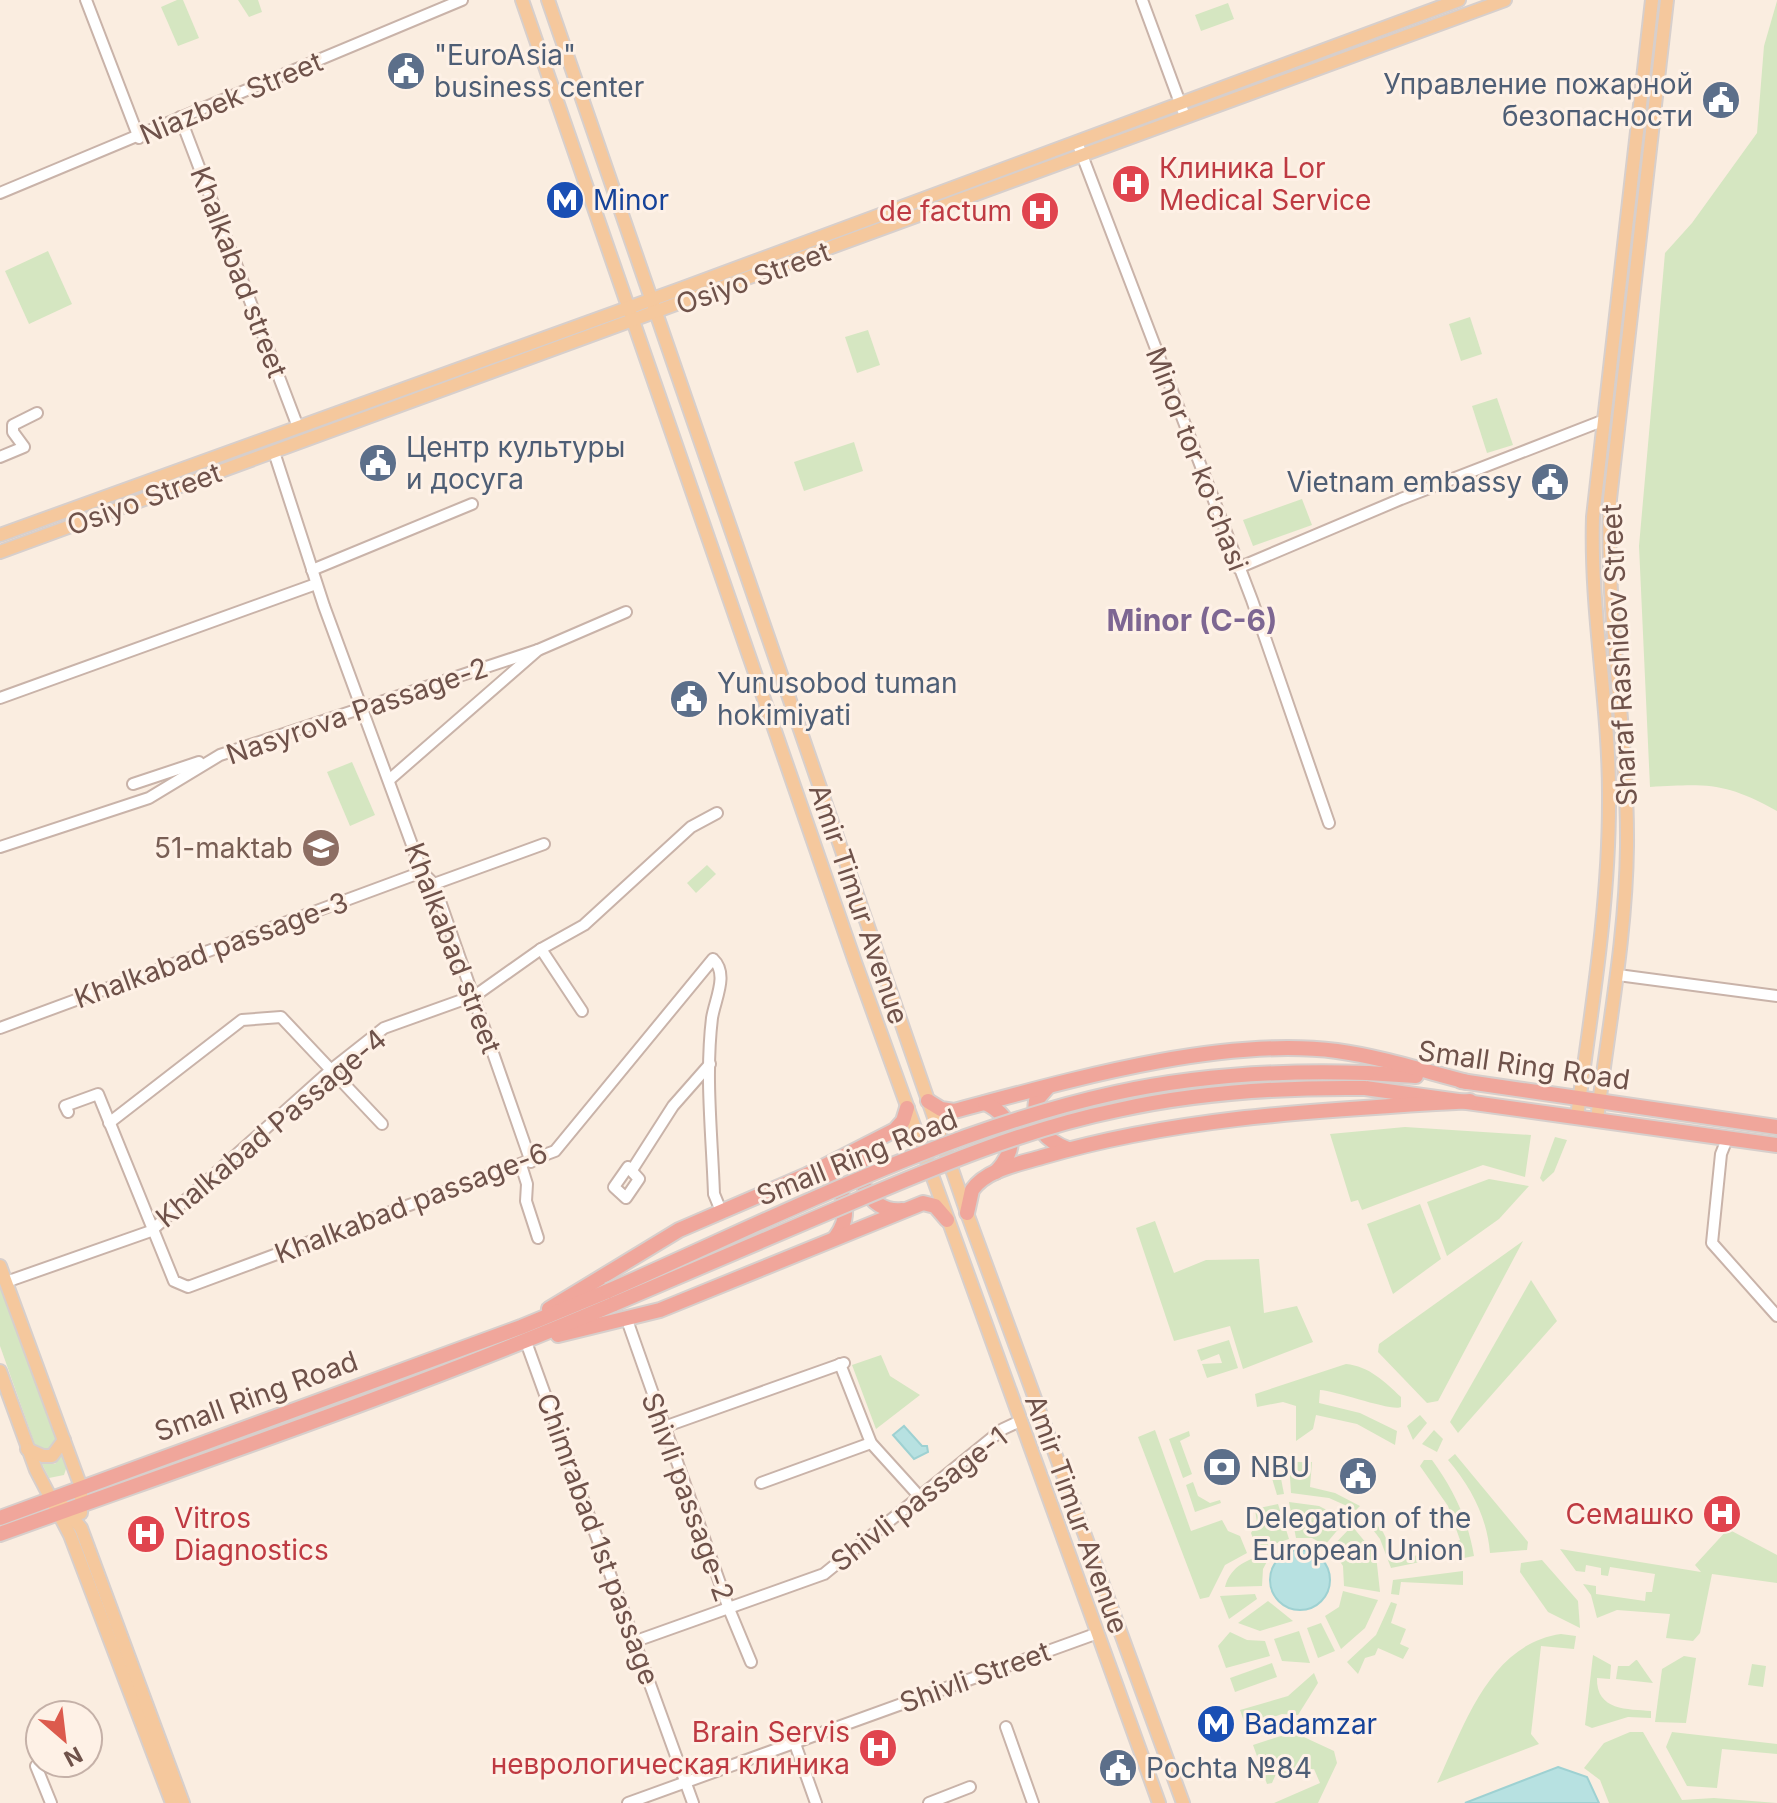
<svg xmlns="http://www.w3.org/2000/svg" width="1777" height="1803" font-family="Inter,sans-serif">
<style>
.green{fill:#d5e6c1}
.water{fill:#b7e1e1;stroke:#9ed1d2;stroke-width:2}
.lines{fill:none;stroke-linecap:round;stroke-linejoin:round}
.minor-casing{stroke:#c9b3a9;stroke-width:14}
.major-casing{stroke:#d7cfcc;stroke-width:16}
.highway-casing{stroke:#d7cfcc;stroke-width:18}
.minor{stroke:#fff;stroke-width:10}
.major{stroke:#f5c89d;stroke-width:12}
.highway{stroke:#f0a69b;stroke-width:14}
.highway-bridge-casing{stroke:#d7cfcc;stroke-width:18;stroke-linecap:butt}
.highway-bridge{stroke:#f0a69b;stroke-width:14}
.labels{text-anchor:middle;stroke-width:6;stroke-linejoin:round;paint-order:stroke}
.service-label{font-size:28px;fill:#4e5e75;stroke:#fef1e6;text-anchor:start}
.street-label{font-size:28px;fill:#6f524a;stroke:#fef1e6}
.health-label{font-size:28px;fill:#be3a42;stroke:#fef1e6;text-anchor:end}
.transit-label{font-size:28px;fill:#164399;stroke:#fef1e6;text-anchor:start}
.education-label{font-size:28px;fill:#785e54;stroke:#fef1e6;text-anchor:end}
.neighbourhood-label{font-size:30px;font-weight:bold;fill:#7d6692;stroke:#fef1e6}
</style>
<rect width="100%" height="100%" fill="#faede0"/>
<g class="green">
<polygon points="177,0 183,0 199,38 178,46 161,7"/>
<polygon points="238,0 258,0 262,12 249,17"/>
<path d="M 1777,1 L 1777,811 C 1724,782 1708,784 1650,787 L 1639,546 L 1665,253 L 1692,223 L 1757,133 L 1764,46 Z"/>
<polygon points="1228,3 1234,19 1201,31 1195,15"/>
<polygon points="48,251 72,304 29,324 5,271"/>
<polygon points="1470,317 1482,354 1461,361 1449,324"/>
<polygon points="868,330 880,365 857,373 845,337"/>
<polygon points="1497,398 1513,445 1487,453 1472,406"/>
<polygon points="854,442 863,471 804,491 794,462"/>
<polygon points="1302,499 1312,525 1253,546 1243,520"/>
<polygon points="352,762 375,815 350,826 327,772"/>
<polygon points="707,865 716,874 696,893 687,883"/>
<polygon points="1405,1127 1531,1135 1525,1177 1483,1165 1362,1210 1358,1200 1351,1202 1330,1134"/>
<polygon points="1555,1137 1567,1140 1554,1172 1543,1182 1540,1178"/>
<polygon points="1489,1179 1529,1186 1499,1219 1447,1256 1427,1202"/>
<polygon points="1420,1204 1441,1259 1393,1294 1367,1224"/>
<polygon points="1155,1221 1174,1273 1206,1260 1259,1259 1264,1313 1297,1306 1313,1342 1243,1369 1230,1326 1174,1341 1136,1228"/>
<polygon points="1523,1241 1438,1401 1427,1403 1378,1352 1379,1344"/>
<polygon points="1531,1280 1557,1321 1458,1433 1450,1422"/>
<polygon points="0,1285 56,1438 49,1450 42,1450 35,1445 0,1346"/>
<polygon points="1229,1340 1238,1368 1207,1378 1202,1364 1222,1363 1219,1354 1201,1361 1197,1350"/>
<polygon points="881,1355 890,1376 920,1395 876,1429 852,1365"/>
<path d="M 1346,1364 C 1369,1366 1385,1382 1401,1397 L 1401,1407 C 1393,1412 1337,1391 1320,1390 L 1319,1403 L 1360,1413 L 1397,1431 L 1395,1445 L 1357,1424 L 1316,1415 L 1313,1429 L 1296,1441 L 1296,1406 L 1283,1402 L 1257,1407 L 1255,1394 Z"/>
<polygon points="1420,1415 1427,1423 1413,1440 1407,1426"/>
<polygon points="1155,1430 1191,1531 1222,1520 1228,1531 1240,1536 1247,1553 1225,1565 1209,1597 1200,1599 1138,1437"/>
<polygon points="1434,1430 1443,1439 1437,1452 1422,1444"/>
<polygon points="1189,1431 1190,1436 1180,1441 1192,1474 1183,1478 1169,1439"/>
<path d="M 1455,1454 L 1528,1542 L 1527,1550 L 1490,1553 C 1487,1517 1471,1487 1448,1460 Z"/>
<polygon points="62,1455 67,1466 64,1475 49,1478 41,1462 55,1464"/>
<path d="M 1424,1460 L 1432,1460 C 1454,1490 1468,1520 1474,1556 L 1459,1559 L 1456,1542 L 1460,1540 L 1448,1506 L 1420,1466 Z"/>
<polygon points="1289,1462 1312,1462 1310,1487 1335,1493 1360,1506 1356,1510 1329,1498 1291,1493"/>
<polygon points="1278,1463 1284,1494 1277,1495 1268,1465"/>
<polygon points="1193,1482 1198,1496 1210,1503 1220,1500 1221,1503 1195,1512 1186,1485"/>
<polygon points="1289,1502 1319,1506 1346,1520 1325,1545 1312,1538 1296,1538"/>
<polygon points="1278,1504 1289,1539 1257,1550 1251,1533 1257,1523 1255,1509"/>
<polygon points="1365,1511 1383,1532 1395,1557 1413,1553 1414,1556 1423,1554 1425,1561 1391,1568 1380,1539 1362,1515"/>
<polygon points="1352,1526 1376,1555 1380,1592 1344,1586 1343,1566 1331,1548"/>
<polygon points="1728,1529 1777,1555 1777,1583 1712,1574 1700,1633 1693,1641 1666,1638 1670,1614 1617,1610 1597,1618 1591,1595 1583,1584 1596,1586 1596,1594 1645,1601 1646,1592 1652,1592 1655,1574 1610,1567 1608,1576 1601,1575 1601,1568 1586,1565 1585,1572 1576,1571 1560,1549 1701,1572 1695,1565"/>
<path d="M 1271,1554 L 1263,1569 L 1262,1586 L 1225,1587 C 1230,1566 1250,1557 1271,1554 Z"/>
<polygon points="1542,1560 1578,1601 1580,1628 1548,1612 1520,1572 1521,1563"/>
<polygon points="1463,1571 1463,1585 1401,1582 1399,1595 1391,1594 1393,1580"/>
<polygon points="1343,1591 1378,1600 1365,1628 1341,1649 1325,1616 1339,1607"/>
<polygon points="1255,1594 1257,1599 1229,1619 1220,1596"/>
<polygon points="1268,1601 1293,1621 1260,1631 1238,1623"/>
<polygon points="1391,1602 1397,1604 1391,1623 1406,1629 1400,1644 1409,1648 1403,1659 1378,1648 1375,1655 1365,1658 1358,1674 1347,1662 1376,1635"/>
<polygon points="1321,1623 1335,1651 1318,1658 1307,1628"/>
<polygon points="1299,1631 1310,1663 1282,1661 1274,1639"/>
<polygon points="1230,1632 1247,1640 1265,1641 1270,1656 1226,1668 1218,1646"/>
<path d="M 1561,1634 L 1576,1636 L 1574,1649 L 1541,1646 L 1531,1734 L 1539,1744 L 1437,1783 C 1464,1727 1489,1644 1561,1634 Z"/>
<path d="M 1593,1655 L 1611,1665 L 1610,1679 L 1597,1678 C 1596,1711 1628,1709 1651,1711 L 1651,1718 L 1628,1717 L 1592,1728 L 1585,1725 Z"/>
<polygon points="1684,1656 1696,1658 1686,1723 1655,1722 1662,1669"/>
<polygon points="1636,1660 1637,1660 1653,1683 1616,1679 1618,1666 1629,1666"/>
<polygon points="1272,1663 1277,1677 1235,1692 1230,1678"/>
<polygon points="1752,1664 1766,1666 1763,1687 1748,1685"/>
<polygon points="1314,1673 1318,1683 1298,1715 1282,1714 1246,1727 1240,1710 1288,1696"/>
<polygon points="1293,1732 1334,1751 1337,1763 1318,1803 1274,1803 1320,1783 1314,1769 1283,1779 1276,1774 1272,1783 1267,1784 1253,1745"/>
<polygon points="1630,1732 1643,1732 1682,1800 1714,1798 1777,1803 1609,1803 1600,1780 1584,1768 1604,1743"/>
<polygon points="1672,1732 1777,1744 1777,1754 1722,1749 1717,1788 1687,1786 1666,1747"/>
</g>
<g class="water">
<polygon points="904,1426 922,1446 927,1446 928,1452 914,1459 893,1435"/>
<circle cx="1300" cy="1580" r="30"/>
<polygon points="1558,1767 1587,1777 1599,1803 1465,1803"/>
</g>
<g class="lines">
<g class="minor-casing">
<g id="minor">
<polyline points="86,0 139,138"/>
<polyline points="1142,0 1183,111"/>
<polyline points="180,117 298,427"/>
<polyline points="1077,142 1252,600 1329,823"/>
<polyline points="0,193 462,0"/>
<polyline points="274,452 324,606 422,872 434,884 531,1162"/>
<polyline points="0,457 24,447 13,432 13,425 37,413"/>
<polyline points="1238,568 1401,499 1602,421"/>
<polyline points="312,570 472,504"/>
<polyline points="0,698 316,584"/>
<polyline points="389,780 538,650 626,612"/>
<polyline points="133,784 199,762"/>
<polyline points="0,847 149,798 220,755 538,650"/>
<polyline points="434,884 544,844"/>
<polyline points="541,949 582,1011"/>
<polyline points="1618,975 1777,996"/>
<polyline points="0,1028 422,872"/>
<path d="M 68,1112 L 65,1106 L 98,1094 L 174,1281 L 188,1287 L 555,1151 L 713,959 C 729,974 715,999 712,1018 C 705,1076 712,1136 714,1194 L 721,1211"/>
<polyline points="109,1123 242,1020 281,1017 382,1124"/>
<polyline points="1727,1139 1721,1154 1712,1243 1777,1316"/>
<polyline points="521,1165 527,1184 526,1201 538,1238"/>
<polygon points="628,1167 639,1179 626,1198 614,1187"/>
<polyline points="632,1170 673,1106 710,1064"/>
<polyline points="6,1282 151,1231 332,1069 384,1028 476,995 541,949 584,925 691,827 717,813"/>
<polyline points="627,1320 729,1609 751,1662"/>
<polyline points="526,1342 693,1803"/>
<polyline points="840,1364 871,1443 919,1496"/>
<polyline points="664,1427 844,1363"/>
<polyline points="761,1483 871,1443"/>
<polyline points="636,1641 824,1574 1003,1429 1020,1421"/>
<polyline points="1006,1727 1033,1803"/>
<polyline points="794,1741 816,1803"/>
<polyline points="36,1766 51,1803"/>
<polyline points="628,1803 1098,1633"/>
<polyline points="929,1803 970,1787"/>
</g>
</g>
<g class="major-casing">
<g id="major">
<polyline points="522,0 855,962 1159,1803"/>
<polyline points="548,0 967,1213 1183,1803"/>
<polyline points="0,535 683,288 1459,0"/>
<polyline points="0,552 1505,0"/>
<path d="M 1577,1117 C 1591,1012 1609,908 1609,802 C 1610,707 1590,613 1593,517 L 1652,0"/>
<path d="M 1597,1120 C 1608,1028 1626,939 1627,846 C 1628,730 1605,615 1610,499 L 1667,0"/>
<polyline points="0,1266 81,1487 81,1513"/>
<polyline points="0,1371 36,1470 70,1535 172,1803"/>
<polyline points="27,1449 43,1456 52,1456 64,1440"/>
<polyline points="63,1506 81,1528 183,1803"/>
</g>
</g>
<g class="highway-casing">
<g id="highway">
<polyline points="1367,1073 1416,1076"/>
<polyline points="1461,1081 1777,1127"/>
<path d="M 1048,1087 L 1036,1101 C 1032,1126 1046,1141 1068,1149"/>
<polyline points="1365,1088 1777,1145"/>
<path d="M 928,1101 L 941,1109 L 954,1111 C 1067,1081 1220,1036 1337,1051 C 1381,1057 1424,1071 1467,1082"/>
<path d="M 985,1103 C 1016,1118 1019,1148 996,1172"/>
<path d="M 871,1144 C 848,1169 867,1214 902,1210"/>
<path d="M 809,1174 L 830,1176 C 847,1195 851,1218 835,1238"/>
<path d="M 967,1213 L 972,1190 C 987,1169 1019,1164 1042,1157 C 1181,1116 1326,1110 1470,1101"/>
<polyline points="549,1309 679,1230 809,1174 895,1130 903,1121 907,1108"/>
<polyline points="558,1335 660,1310 923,1203 935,1206 947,1220"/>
<polyline points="0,1518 521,1327 608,1291"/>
<path d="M 0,1534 C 205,1460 412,1390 614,1304"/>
</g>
</g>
<use href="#minor" class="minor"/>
<use href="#major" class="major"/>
<use href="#highway" class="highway"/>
<g class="highway-bridge-casing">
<g id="highway-bridge">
<path d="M 608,1291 C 773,1219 938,1132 1115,1093 C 1198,1075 1282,1070 1367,1073"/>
<path d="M 614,1304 C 692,1271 770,1238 848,1204 C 935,1167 1025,1129 1118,1110 C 1199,1092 1282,1087 1365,1088"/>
</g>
</g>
<use href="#highway-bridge" class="highway-bridge"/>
</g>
<defs>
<g id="civic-disc" transform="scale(2)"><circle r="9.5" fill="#5c6f8a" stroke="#fef1e6"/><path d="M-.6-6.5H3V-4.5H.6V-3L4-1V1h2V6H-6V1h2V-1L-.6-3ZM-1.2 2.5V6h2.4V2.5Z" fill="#fff"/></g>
<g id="hospital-disc" transform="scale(2)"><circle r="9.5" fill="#e0444e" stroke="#fef1e6"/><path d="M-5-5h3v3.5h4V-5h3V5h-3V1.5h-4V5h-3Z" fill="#fff"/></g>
<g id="metro-disc" transform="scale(2)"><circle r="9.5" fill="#1a4fb4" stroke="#fef1e6"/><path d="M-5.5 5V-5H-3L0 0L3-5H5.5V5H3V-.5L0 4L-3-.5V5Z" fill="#fff"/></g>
<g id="school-disc" transform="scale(2)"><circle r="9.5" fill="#8d6e63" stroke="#fef1e6"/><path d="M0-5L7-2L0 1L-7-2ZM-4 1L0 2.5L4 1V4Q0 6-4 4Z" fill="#fff"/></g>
<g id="bank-disc" transform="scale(2)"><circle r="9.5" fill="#5c6f8a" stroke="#fef1e6"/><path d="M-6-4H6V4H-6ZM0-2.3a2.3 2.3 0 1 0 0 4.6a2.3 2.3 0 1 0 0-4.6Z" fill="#fff"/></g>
</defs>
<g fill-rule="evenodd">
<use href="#civic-disc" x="406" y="71"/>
<use href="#civic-disc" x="1721" y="100"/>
<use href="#hospital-disc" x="1131" y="184"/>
<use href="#metro-disc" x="565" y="200"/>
<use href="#hospital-disc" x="1040" y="211"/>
<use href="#civic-disc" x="378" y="463"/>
<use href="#civic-disc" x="1550" y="482"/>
<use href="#civic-disc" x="689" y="699"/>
<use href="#school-disc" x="321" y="848"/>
<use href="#bank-disc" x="1222" y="1467"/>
<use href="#civic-disc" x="1358" y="1476"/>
<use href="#hospital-disc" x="1722" y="1514"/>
<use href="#hospital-disc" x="146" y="1534"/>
<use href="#metro-disc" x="1216" y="1724"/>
<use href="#hospital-disc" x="878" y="1748"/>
<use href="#civic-disc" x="1118" y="1768"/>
</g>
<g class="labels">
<g class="service-label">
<text x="434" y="65">"EuroAsia"<tspan x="434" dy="32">business center</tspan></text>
<text x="1693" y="94" text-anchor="end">Управление пожарной<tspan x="1693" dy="32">безопасности</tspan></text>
<text x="406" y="457">Центр культуры<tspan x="406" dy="32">и досуга</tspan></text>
<text x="1522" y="492" text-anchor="end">Vietnam embassy</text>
<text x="717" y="693">Yunusobod tuman<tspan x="717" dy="32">hokimiyati</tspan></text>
<text x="1250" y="1477">NBU</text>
<text x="1358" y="1528" text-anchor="middle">Delegation of the<tspan x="1358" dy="32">European Union</tspan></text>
<text x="1146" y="1778">Pochta №84</text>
</g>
<g class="street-label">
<text transform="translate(231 98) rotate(-23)" y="10">Niazbek Street</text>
<text transform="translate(239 272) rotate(69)" y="10">Khalkabad street</text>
<text transform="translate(753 278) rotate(-20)" y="10">Osiyo Street</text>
<text transform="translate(1197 459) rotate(69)" y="10">Minor tor ko'chasi</text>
<text transform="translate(144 499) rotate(-20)" y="10">Osiyo Street</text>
<text transform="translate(1619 655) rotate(-93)" y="10">Sharaf Rashidov Street</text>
<text transform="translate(357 711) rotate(-19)" y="10">Nasyrova Passage-2</text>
<text transform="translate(859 904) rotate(71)" y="10">Amir Timur Avenue</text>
<text transform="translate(453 948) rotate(69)" y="10">Khalkabad street</text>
<text transform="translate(211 950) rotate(-20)" y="10">Khalkabad passage-3</text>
<text transform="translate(1524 1065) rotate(8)" y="10">Small Ring Road</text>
<text transform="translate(271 1128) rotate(-40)" y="10">Khalkabad Passage-4</text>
<text transform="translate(857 1157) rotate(-22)" y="10">Small Ring Road</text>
<text transform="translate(411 1203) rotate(-21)" y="10">Khalkabad passage-6</text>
<text transform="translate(256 1396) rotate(-20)" y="10">Small Ring Road</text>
<text transform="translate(688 1497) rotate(70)" y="10">Shivli passage-2</text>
<text transform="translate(919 1499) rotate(-38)" y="10">Shivli passage-1</text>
<text transform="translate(1077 1514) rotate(70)" y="10">Amir Timur Avenue</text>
<text transform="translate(598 1539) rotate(70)" y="10">Chimrabad 1st passage</text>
<text transform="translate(975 1677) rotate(-20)" y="10">Shivli Street</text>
</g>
<g class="health-label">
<text x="1159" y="178" text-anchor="start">Клиника Lor<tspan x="1159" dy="32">Medical Service</tspan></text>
<text x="1012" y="221">de factum</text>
<text x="1694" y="1524">Семашко</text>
<text x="174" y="1528" text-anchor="start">Vitros<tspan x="174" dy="32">Diagnostics</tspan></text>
<text x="850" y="1742">Brain Servis<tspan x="850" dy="32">неврологическая клиника</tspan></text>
</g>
<g class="transit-label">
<text x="593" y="210">Minor</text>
<text x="1244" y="1734">Badamzar</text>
</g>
<g class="education-label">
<text x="293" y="858">51-maktab</text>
</g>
<g class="neighbourhood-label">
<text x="1192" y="631">Minor (C-6)</text>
</g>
</g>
<g transform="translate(64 1739) rotate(152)"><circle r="38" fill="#fef1e6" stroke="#c5b1a8" stroke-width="2"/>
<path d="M0-6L14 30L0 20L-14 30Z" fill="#dc5a4d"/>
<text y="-12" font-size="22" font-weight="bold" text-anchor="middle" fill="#6f524a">N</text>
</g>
</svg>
